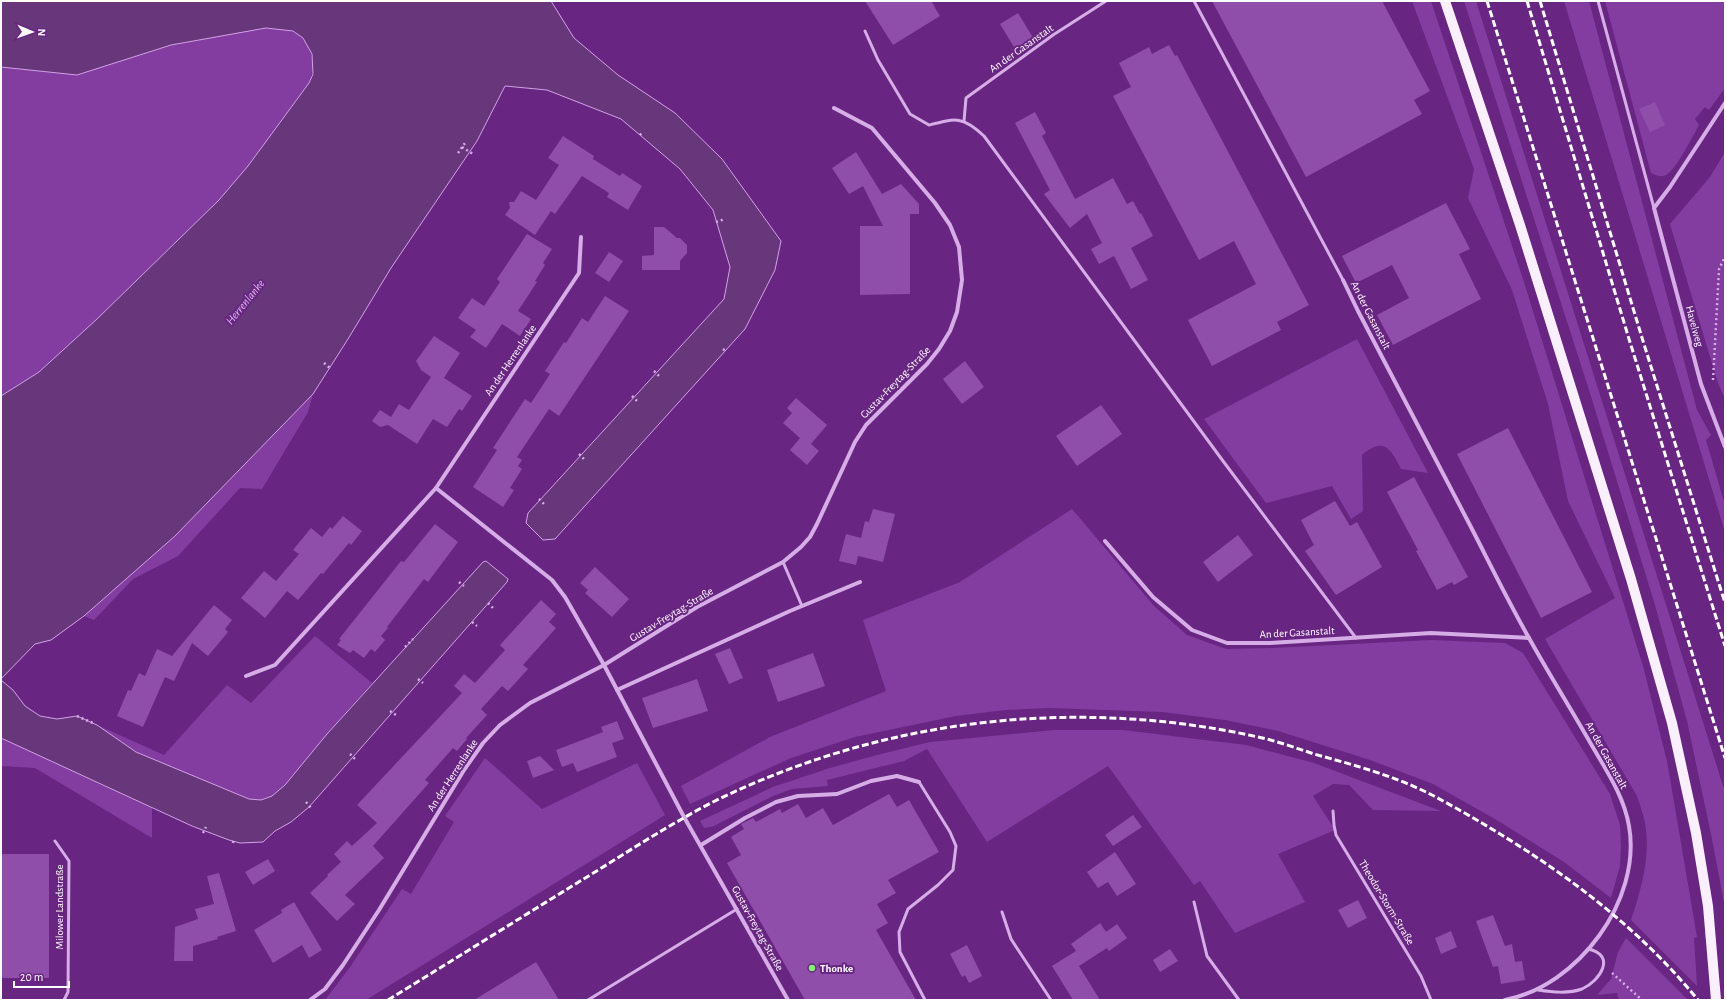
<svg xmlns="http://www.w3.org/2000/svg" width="1726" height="1001" font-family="'Alegreya Sans',sans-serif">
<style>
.green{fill:#833da0}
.water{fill:#68377b;stroke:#d2a2e7}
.building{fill:#8f4eaa}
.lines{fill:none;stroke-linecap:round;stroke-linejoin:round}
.path{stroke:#d6ade7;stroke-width:2.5;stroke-dasharray:2 3;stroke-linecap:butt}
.lane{stroke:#d6ade7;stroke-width:3}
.street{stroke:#d6ade7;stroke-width:4}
.primary{stroke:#faeffd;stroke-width:10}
.rail{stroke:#fff;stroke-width:3;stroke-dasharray:7 3;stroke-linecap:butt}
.poi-dot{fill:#83f072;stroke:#682582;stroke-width:1.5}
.labels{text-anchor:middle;stroke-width:4;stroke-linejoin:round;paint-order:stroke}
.street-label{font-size:11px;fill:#fff;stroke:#682582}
.poi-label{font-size:11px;font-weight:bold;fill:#fff;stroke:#682582;text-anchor:start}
.water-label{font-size:12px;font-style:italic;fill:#deb9ee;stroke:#682582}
</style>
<rect width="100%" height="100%" fill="#682582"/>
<g class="green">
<path d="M 1412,1 L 1431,1 L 1523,279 L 1643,666 L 1667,761 L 1697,937 L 1694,938 L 1697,986 L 1631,920 C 1641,890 1651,856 1645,823 C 1643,814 1640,805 1637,796 L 1545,639 L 1615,598 L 1568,501 L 1548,404 L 1512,290 L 1468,198 L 1474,169 Z"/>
<polygon points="1464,1 1476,1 1725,792 1725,908 1712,839 1687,721 1655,605 1589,390"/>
<polygon points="1564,1 1589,1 1697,410 1711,435 1706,440 1725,505 1725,532"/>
<path d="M 1605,1 L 1725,1 L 1725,88 L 1709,110 L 1705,107 L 1695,119 L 1699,125 C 1693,136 1676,170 1666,175 C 1661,178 1656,175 1651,173 Z"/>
<path d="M 266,28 C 274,29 286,28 294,32 C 313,41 316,65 309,83 L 248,166 L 219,200 L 97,319 L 39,372 L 1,396 L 1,67 L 77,75 L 171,45 Z"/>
<polygon points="1725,152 1725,399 1718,383 1670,224 1710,177"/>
<path d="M 1357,339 L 1428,473 L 1401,469 C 1391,449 1384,436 1362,455 L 1363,511 L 1351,519 L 1332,486 L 1266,503 L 1204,419 Z"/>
<polygon points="313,394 308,412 262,489 240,488 178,556 133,579 94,620 84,616 175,536"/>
<polygon points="1072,509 1154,606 1187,635 1226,649 1272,648 1432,640 1505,643 1523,653 1610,794 1620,825 1621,846 1620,866 1611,898 1564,862 1500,822 1433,784 1370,760 1278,731 1225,720 1163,712 1049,708 1005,710 956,716 855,737 791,758 690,804 681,786 770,737 886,691 863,620 960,582"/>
<polygon points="315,636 372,683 327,734 285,785 272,796 261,800 249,799 136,752 97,725 164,755 227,685 251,703"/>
<polygon points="1054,730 1123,730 1246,745 1314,763 1441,811 1373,810 1349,785 1333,784 1313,796 1335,830 1278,854 1305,902 1235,933 1200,881 1194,885 1108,766 987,842 927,749 904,761 827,780 828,786 792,789 773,796 714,826 704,828 700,821 773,787 830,768 877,755 930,742"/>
<polygon points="1,738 152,808 152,838 35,768 1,766"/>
<polygon points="485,758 542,809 637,763 665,815 366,1000 325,1000 350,967 402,889 411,894 454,822 445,816"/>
<polygon points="1626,938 1688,1000 1619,1000 1617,993 1597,995 1611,979 1618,952"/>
</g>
<g class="water">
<polygon points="1,1 551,1 574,38 618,75 675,113 722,159 781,241 775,270 745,329 555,539 543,540 526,523 528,513 724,299 730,267 713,210 680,169 621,119 547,90 505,86 477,141 391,268 348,339 313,394 175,536 84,616 51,640 35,644 1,679 1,396 39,372 97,319 219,200 248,166 309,83 313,74 312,54 303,38 293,31 266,28 171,45 77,75 1,67"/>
<polygon points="486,561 508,579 507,582 309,807 291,822 275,831 263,842 240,843 229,840 192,826 1,738 1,680 13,690 25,706 40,716 57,719 77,716 97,725 136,752 249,799 261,800 272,796 285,785 327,734 483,562"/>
</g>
<g class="building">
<polygon points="865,1 931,1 940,16 893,45"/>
<polygon points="1212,1 1382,1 1430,91 1414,100 1422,114 1306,177"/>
<polygon points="1018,13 1035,41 1017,52 1000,24"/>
<polygon points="1169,45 1175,56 1177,55 1309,305 1277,322 1281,330 1212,366 1188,320 1256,284 1234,241 1199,260 1113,96 1131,87 1119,63 1149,47 1152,54"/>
<polygon points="1655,102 1665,125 1650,132 1639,109"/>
<polygon points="1035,112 1046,133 1042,136 1075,199 1113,178 1127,204 1133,201 1140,214 1141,213 1153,236 1131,248 1148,280 1131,289 1114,256 1099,264 1091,249 1102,243 1087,214 1070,228 1044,194 1050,190 1015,123"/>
<polygon points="563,136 594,156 593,159 620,176 622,173 642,186 628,210 607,197 609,193 582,176 555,214 551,211 535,235 505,215 510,208 509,202 514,202 521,191 536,200 559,165 548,158"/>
<polygon points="856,152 882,194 901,184 919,204 919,214 910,214 910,294 860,295 860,226 883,226 863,186 849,194 832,168"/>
<polygon points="1446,203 1470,249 1459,254 1481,299 1393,345 1377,315 1409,298 1392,265 1356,283 1342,256"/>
<polygon points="654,227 664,227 677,238 680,238 687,245 687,253 680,261 680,270 642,270 642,256 654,255"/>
<polygon points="527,234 552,249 543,263 545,265 535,281 537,282 518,311 531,319 520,336 502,324 486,348 470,337 476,330 458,318 472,298 484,306 500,282 497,279"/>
<polygon points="609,252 623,261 609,282 595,273"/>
<polygon points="605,296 629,311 559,416 549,409 517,457 522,460 518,466 522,469 510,488 514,490 503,507 473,487 497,450 493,448 525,399 531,403 550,374 545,371 564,342 566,343 582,318 588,322"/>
<polygon points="434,336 460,353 444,378 472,396 462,411 459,409 447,427 433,419 417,444 388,425 380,427 372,421 380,410 391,417 399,404 409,410 431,377 421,370 416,361"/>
<polygon points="965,361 984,387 962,404 943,379"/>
<polygon points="796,398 827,425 811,444 819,451 807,465 790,450 800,438 783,423 792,413 787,408"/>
<polygon points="1101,405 1122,434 1077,466 1056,436"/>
<polygon points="1508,428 1592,592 1541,618 1457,454"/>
<polygon points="1414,477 1468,577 1454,585 1452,582 1437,590 1416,551 1418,550 1387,492"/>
<polygon points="1335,501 1350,526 1357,522 1382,567 1336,595 1305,551 1314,545 1301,520"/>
<polygon points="873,509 895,514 883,562 858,556 856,565 839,561 846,534 861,538 865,521 869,522"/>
<polygon points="343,516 362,531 351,545 349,543 323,574 321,573 298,600 287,591 265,618 241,598 264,571 276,581 299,554 293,550 311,528 322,537 330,527 332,529"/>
<polygon points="435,524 458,542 428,582 424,579 387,627 388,628 381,636 385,640 375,652 371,649 364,658 353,650 350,653 337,645 341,640 339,639 401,561 404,562"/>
<polygon points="1238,535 1253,555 1218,582 1203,562"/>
<polygon points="595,567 629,599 612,617 585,593 588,590 580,583"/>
<polygon points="541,600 556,614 549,622 556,628 523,665 528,669 508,691 502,686 481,709 487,715 466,738 467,739 457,751 453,748 425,780 429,783 373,846 384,858 345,895 355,904 337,921 310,893 328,876 327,875 341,862 334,854 347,841 352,846 377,823 357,805 462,693 454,686 464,674 475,683 505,650 500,645"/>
<polygon points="214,605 232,620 225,629 228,632 208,656 192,643 174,681 165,677 143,727 117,716 128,690 131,691 139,673 145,676 157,649 172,656"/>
<polygon points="730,648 743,678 729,684 715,654"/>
<polygon points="813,653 825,686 778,702 767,670"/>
<polygon points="697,679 708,711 653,728 642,698"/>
<polygon points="617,721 624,739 612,743 617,757 577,772 573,763 562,767 556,750 603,732 601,727"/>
<polygon points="540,756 554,770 533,778 527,761"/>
<polygon points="889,794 897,807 909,800 939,852 888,880 896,893 877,904 888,923 876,930 916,1000 805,1000 727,863 741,855 731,837 744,829 741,824 753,818 756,822 780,809 782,813 798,804 806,818 823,808 833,825"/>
<polygon points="1133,815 1142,827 1113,846 1105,835"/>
<polygon points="1115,852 1136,884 1117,896 1108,882 1098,888 1087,872"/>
<rect x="1" y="854" width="48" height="124"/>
<polygon points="268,859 275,871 253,885 245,872"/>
<polygon points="219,873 236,931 217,937 218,939 193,946 193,961 174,961 175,927 198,919 195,909 214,904 207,876"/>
<polygon points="1358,900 1367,918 1348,928 1338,910"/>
<polygon points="294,902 322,950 309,958 302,945 273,963 254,930 282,913 281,910"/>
<polygon points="1493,915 1505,946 1512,944 1515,962 1522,961 1525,980 1501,984 1498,966 1493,967 1476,921"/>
<polygon points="1100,923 1106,932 1117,924 1127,938 1109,951 1107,948 1079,966 1100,1000 1073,1000 1052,966 1076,951 1071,944"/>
<polygon points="1451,931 1457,947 1441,954 1435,938"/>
<polygon points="967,945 982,976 969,983 965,975 962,977 950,954"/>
<polygon points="1170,949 1178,961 1160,972 1153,960"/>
<polygon points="536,962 559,1000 474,1000"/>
</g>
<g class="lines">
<g class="path">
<polyline points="640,135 643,131"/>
<polyline points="462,147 473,154"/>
<polyline points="458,153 465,143"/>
<polyline points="716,222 725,219"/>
<polyline points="723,349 727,352"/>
<polyline points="324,363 331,369"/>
<polyline points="654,371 659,376"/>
<polyline points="1713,380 1719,269 1725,257"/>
<polyline points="632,396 637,401"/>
<polyline points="579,454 584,459"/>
<polyline points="539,499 544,504"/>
<polyline points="459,582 464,586"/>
<polyline points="488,603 493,608"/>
<polyline points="472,622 477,626"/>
<polyline points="405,647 413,639"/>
<polyline points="418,679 423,683"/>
<polyline points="390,711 396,715"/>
<polyline points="77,716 93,723"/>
<polyline points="350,754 357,761"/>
<polyline points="306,802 311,808"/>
<polyline points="203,833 206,827"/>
<polyline points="233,843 234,838"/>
<polyline points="1612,973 1642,1000"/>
</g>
<g class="lane">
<polyline points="1194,1 1343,280"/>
<polyline points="1598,1 1654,208"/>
<path d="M 865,31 L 878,60 L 910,114 L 929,125 C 956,118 963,116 984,136 L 1223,461 L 1356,638"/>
<polyline points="964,121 966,98 1053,35 1106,1"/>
<polyline points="783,562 802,606"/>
<polyline points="919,782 950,832 956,846 953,870 938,885 908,909 899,932 900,952 925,1000"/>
<polyline points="1333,811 1334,825 1336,835 1421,976 1431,1000"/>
<polyline points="55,841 69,861 68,992 64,1000"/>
<polyline points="1194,902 1207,956 1239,1000"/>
<polyline points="1002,912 1011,939 1051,1000"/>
<path d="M 1538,990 C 1552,992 1568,994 1582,989 C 1600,981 1617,955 1588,949"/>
<polyline points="588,1000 737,909"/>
</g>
<g class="street">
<polyline points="1725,103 1670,187 1654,208 1701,384 1725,447"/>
<path d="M 1343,280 L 1358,311 C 1396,384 1434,457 1472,529 C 1491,566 1509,603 1529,638 C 1549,674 1571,709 1591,744 C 1606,770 1624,796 1629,826 C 1642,900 1578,986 1505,1000"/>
<polyline points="436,488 552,580 565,597 604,665 684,817 788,1000"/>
<polyline points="1105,541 1153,597 1192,630 1227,643 1270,643 1431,633 1529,638"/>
<polyline points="246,676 275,665 436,488 579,273 581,237"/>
<polyline points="617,690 790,611 860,582"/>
<polyline points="701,845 745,818 776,802 798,796 837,794 871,781 897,776 919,782"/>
<polyline points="310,1000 325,989 343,965 379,910 464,770 483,743 500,725 530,703 604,665 697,607 783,562 801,547 810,537 817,524 855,442 866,425 927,364 939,349 950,331 957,312 962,280 959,247 950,225 935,203 872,128 834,108"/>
</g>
<polyline class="primary" points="1445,1 1520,225 1631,579 1672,723 1696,833 1708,906 1716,1000"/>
<g class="rail">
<polyline points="1487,1 1725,758"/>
<polyline points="1527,1 1629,339 1725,646"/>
<polyline points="1540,1 1643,341 1725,603"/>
<path d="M 388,1000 C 453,960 517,920 582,880 C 615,860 648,838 682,819 C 717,798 757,781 795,767 C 942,713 1105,703 1258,737 C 1277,741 1296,748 1314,754 C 1354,765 1395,776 1432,795 C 1464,812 1496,831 1527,851 C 1590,892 1650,941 1698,1000"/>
</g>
</g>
<circle class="poi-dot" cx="812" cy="968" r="4"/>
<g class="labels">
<g class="street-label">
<text transform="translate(1021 48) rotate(-35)" y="4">An der Gasanstalt</text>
<text transform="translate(1371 315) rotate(63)" y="4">An der Gasanstalt</text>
<text transform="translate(1695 326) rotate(75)" y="4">Havelweg</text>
<text transform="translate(510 360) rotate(-56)" y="4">An der Herrenlanke</text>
<text transform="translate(895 382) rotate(-46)" y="4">Gustav-Freytag-Straße</text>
<text transform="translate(671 614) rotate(-31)" y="4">Gustav-Freytag-Straße</text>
<text transform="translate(1297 632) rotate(-3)" y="4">An der Gasanstalt</text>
<text transform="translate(1607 755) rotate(61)" y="4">An der Gasanstalt</text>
<text transform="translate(452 775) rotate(-57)" y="4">An der Herrenlanke</text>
<text transform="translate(1387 902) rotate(59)" y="4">Theodor-Storm-Straße</text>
<text transform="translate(59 907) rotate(-90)" y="4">Milower Landstraße</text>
<text transform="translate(758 928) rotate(61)" y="4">Gustav-Freytag-Straße</text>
</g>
<g class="poi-label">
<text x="820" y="972">Thonke</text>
</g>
<g class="water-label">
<text transform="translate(245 302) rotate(-51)" y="4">Herrenlanke</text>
</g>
</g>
<rect width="1726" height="1001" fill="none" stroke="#ffffff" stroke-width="4"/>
<g transform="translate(32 32) rotate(92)" stroke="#682582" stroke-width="3" paint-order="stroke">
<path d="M0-3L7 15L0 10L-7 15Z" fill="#ffffff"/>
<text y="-6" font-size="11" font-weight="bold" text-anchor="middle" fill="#ffffff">N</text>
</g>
<path d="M14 981v6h55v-6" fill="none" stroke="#ffffff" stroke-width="2"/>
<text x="20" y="981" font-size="12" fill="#ffffff" stroke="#682582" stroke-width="3" paint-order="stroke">20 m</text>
</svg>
